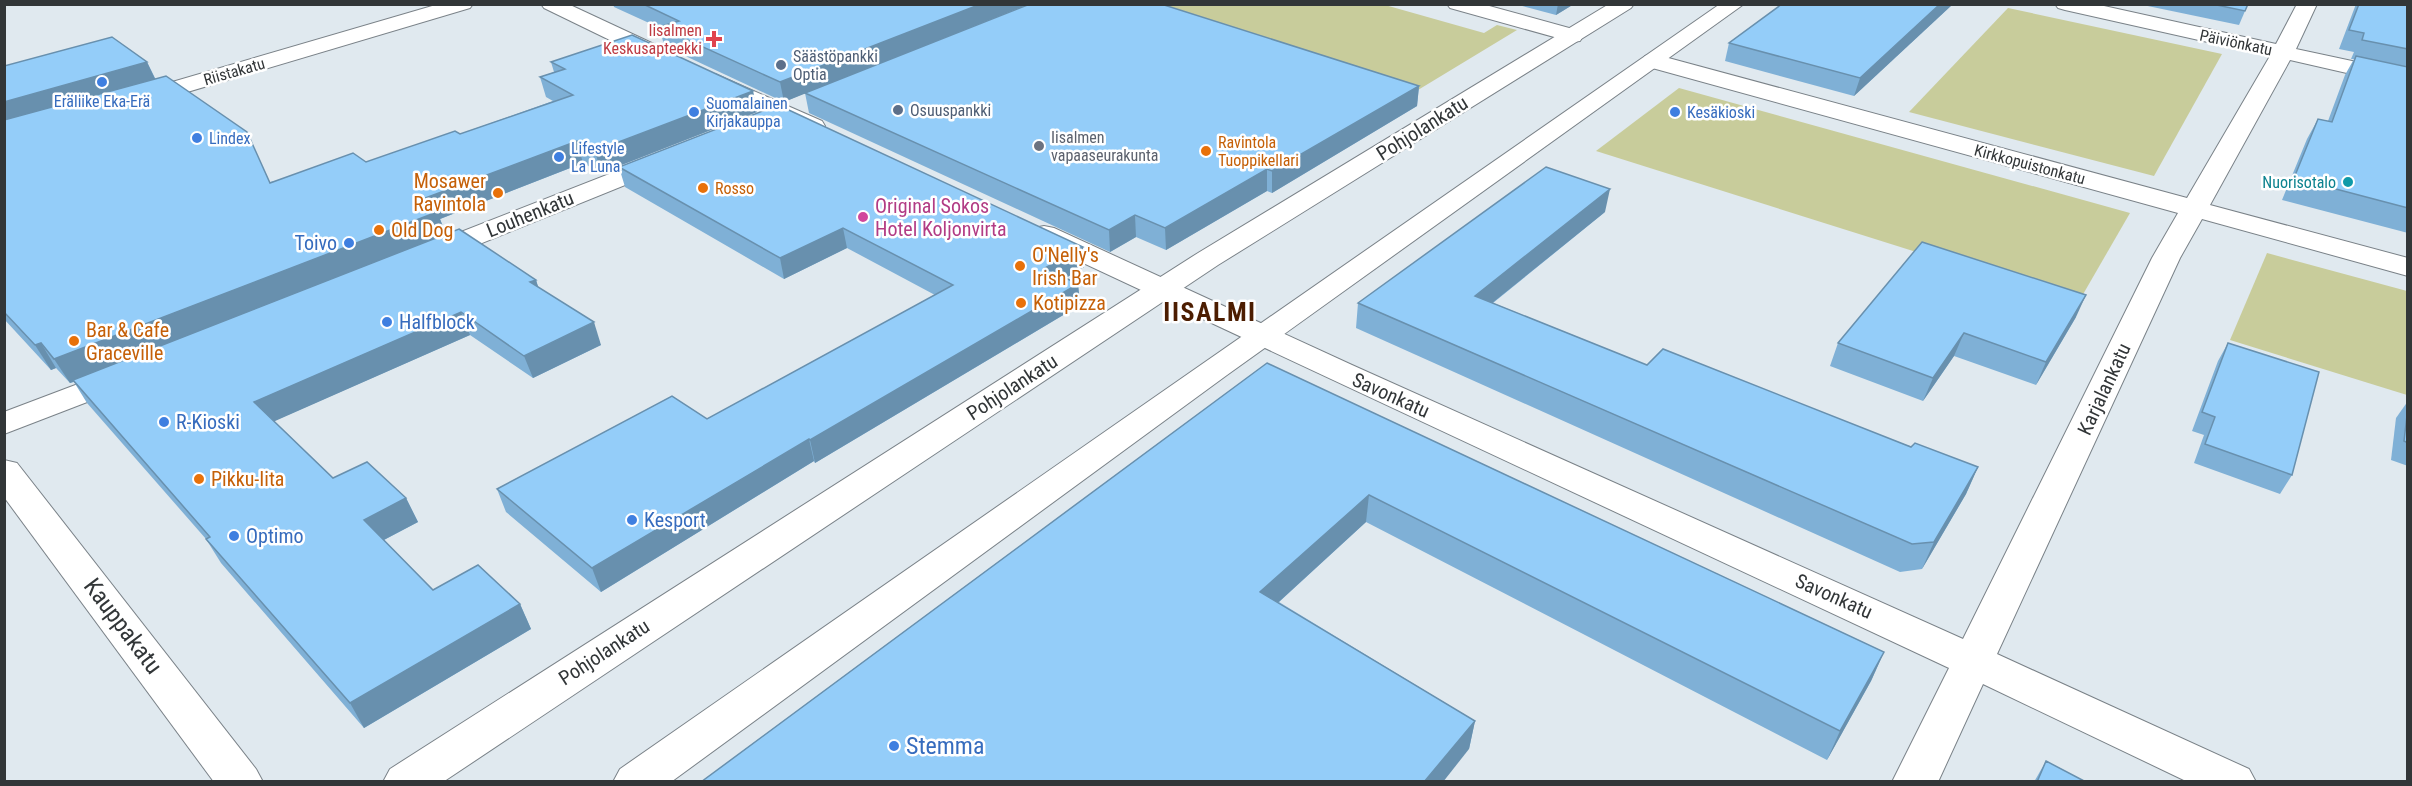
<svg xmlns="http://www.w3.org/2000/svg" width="2412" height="786" font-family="'Roboto Condensed',sans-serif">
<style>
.green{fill:#c8cc9b}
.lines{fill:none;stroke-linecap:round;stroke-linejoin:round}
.minor-casing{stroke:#7a8288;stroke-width:2}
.secondary-casing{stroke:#7a8288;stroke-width:2}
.minor{fill:#fff;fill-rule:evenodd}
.secondary{fill:#fff;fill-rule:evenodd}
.wall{fill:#7fb0d6}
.shaded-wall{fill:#6890ae}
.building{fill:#94cdf9;stroke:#6890ae;stroke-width:1.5}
.health-dot{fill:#e0444e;stroke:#fff;stroke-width:2}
.service-dot{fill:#5c6f8a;stroke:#fff;stroke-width:2}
.shop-dot{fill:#3f7fe0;stroke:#fff;stroke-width:2}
.worship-dot{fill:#6b7280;stroke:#fff;stroke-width:2}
.food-dot{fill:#e8710a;stroke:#fff;stroke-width:2}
.culture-dot{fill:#0f9aa8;stroke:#fff;stroke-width:2}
.hotel-dot{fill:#d1479c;stroke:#fff;stroke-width:2}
.labels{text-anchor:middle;stroke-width:5;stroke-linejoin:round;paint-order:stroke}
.far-health-label{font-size:16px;fill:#be3a42;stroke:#fff;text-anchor:end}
.far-street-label{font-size:16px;fill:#323638;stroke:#fff}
.far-service-label{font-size:16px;fill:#4e5e75;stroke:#fff;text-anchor:start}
.far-shop-label{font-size:16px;fill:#366cbe;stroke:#fff;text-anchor:start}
.far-worship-label{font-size:16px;fill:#5b616d;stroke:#fff;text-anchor:start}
.far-food-label{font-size:16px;fill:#c56008;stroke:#fff;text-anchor:start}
.far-culture-label{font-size:16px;fill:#0d838f;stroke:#fff;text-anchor:end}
.street-label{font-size:20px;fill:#323638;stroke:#fff}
.food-label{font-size:20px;fill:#c56008;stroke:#fff;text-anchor:start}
.hotel-label{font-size:20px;fill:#b23c85;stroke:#fff;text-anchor:start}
.shop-label{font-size:20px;fill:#366cbe;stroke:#fff;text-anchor:start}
.near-street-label{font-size:24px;fill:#323638;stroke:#fff}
.near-shop-label{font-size:24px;fill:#366cbe;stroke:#fff;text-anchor:start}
.district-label{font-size:26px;font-weight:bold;letter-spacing:1.5px;fill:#4c1d01;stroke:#fff}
</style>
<rect width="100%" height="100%" fill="#e0e9ef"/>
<g class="green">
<polygon points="1146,5 1385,5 1484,33 1497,25 1517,30 1418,90"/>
<polygon points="2008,8 2222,54 2154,176 1909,112"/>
<polygon points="1679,88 2130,213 2078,303 1596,151"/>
<polygon points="2267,253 2407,291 2407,395 2230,340"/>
</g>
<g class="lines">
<g class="minor-casing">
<g id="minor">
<polygon points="439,4 473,4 470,8 147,104 139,106 131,104 127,99 131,94"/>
<polygon points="541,4 568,4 671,52 674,57 671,62 663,64 655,62 544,8"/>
<polygon points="1447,4 1482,4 1580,31 1583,36 1580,41 1572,42 1450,8"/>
<polygon points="2055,4 2095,4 2276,44 2297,4 2317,4 2296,49 2408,73 2408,87 2290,60 2210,205 2408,258 2408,276 2202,219 2180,258 1997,654 2249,769 2256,782 2188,782 1983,684 1938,782 1892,782 1949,668 1034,240 1030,234 1034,228 1044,226 1054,228 1352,365 1963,639 2152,258 2178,213 1645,66 1642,61 1645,56 1653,54 1661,56 2187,198 2270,56 2065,10 2058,8"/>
<polygon points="715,74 822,121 825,126 822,131 813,133 804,131 707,86 704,81 707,76"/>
<polygon points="663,153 672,156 676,161 672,166 440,260 430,263 420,260 416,254 420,248"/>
<polygon points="123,367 134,370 139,377 134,384 4,434 4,412"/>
<polygon points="4,460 17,463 256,769 263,782 214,782 4,497"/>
</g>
</g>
<g class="secondary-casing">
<g id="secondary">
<polygon points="1609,4 1634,4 1631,8 1218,265 443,782 383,782 390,769 1198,253"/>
<polygon points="1720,4 1744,4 1227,375 671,782 613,782 620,769"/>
</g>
</g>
<use href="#minor" class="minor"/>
<use href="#secondary" class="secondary"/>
</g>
<g class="wall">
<polygon points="613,4 1029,4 830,83 1419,86 1417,106 1272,193 1267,191 1166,250 1136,237 1110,252 809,113 805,93 784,102 664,46 660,28 614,7"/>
<polygon points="1515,4 1574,4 1556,15"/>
<polygon points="1782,4 1953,4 1854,96 1725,61 1729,43"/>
<polygon points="2138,4 2248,4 2239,25"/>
<polygon points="2356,4 2408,4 2408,233 2282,200 2307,139 2318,119 2328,121 2345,75 2354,59 2351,59 2354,52 2339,49"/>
<polygon points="147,62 155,78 270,182 366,162 460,134 553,101 546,97 540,77 554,72 551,62 753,91 757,112 601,173 583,163 440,219 446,234 536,280 538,287 601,345 533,378 470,335 274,421 333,478 406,498 418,522 384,540 433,590 520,604 531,629 364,728 221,563 206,539 87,403 74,382 70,383 56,368 51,370 4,319 4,66"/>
<polygon points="619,167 1084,267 1066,278 1078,284 1080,305 815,463 814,461 601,592 506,512 497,489 707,419 935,295 847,248 784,279 625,187"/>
<polygon points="1605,212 1493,303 1647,365 1978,467 1966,494 1922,569 1900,572 1356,328 1358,303"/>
<polygon points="2076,317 2036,385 1954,356 1923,401 1830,366 1838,343"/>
<polygon points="2228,343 2292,475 2280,494 2194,463 2204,435 2192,431 2218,361"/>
<polygon points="1267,363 1884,652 1871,681 1827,760 1366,522 1279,602 1475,721 1469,749 701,782"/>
<polygon points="2408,401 2408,466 2391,460 2396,418"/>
<polygon points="2046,761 2086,782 2034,782"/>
</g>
<g class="shaded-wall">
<polygon points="981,4 1029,4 784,102 780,82"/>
<polygon points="1558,4 1574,4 1556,15"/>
<polygon points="1940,4 1953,4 1854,96 1860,78"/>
<polygon points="147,62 157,83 4,127 4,102"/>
<polygon points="1419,86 1417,106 1272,193 1272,171"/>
<polygon points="753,91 757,112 601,173 595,151"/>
<polygon points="577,141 583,163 440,219 446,235 70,383 54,359 420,200"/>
<polygon points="1267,169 1267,191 1166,250 1165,228"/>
<polygon points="1610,189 1605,212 1471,320 1475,296"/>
<polygon points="1135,215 1136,237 1110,252 1109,230"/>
<polygon points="843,228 847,248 784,279 780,258"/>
<polygon points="1083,247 1084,267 1047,289 1045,268"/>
<polygon points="536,280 543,302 530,282"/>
<polygon points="1078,284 1080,305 815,463 810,440"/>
<polygon points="2086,295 2076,317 2036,385 2046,362"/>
<polygon points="461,312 470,335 266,425 254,402"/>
<polygon points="594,322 601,345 533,378 524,356"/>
<polygon points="1964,333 1954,356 1923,401 1933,378"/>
<polygon points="41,343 56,368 51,370 35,345"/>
<polygon points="809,439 814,461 601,592 592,568"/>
<polygon points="1978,467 1966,494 1922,569 1934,542"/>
<polygon points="1369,495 1366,522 1259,620 1260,592"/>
<polygon points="406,498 418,522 376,544 364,520"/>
<polygon points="520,604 531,629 364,728 350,703"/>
<polygon points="1884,652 1871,681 1827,760 1840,731"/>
<polygon points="1475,721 1469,749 1443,782 1424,782"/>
</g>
<g class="building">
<polygon points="643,4 981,4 780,82 659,27 679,21"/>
<polygon points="1030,4 1161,4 1419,86 1272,171 1267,169 1165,228 1135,215 1109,230 805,93"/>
<polygon points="1782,4 1940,4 1860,78 1729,43"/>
<polygon points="2212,4 2248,4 2245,11"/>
<polygon points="2359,4 2408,4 2408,49 2362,40 2364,33 2349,30"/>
<polygon points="632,35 753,91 595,151 577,141 420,200 437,212 54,359 41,343 35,345 4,312 4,120 166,76 247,132 270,183 353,153 366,162 455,131 460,134 573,95 540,77 565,69 551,62"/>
<polygon points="112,37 147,62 4,102 4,66"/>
<polygon points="2356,56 2408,67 2408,208 2294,178 2318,119 2332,122"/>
<polygon points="778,105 1083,247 1045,268 1078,284 810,440 809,439 592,568 497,489 672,396 707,419 953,285 843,228 780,258 619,167"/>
<polygon points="1546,167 1610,189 1475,296 1647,365 1663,349 1911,447 1915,443 1978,467 1934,542 1912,544 1358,303"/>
<polygon points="459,229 536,280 530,282 594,322 524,356 461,312 254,402 333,478 367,462 406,498 364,520 433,590 478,565 520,604 350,703 206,539 210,537 73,380"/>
<polygon points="1922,242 2086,295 2046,362 1964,333 1933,378 1838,343"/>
<polygon points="2228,343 2319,372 2292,475 2205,444 2215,417 2202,412"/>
<polygon points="1267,363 1884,652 1840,731 1369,495 1260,592 1475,721 1424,782 701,782"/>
<polygon points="2408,407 2408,443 2404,441"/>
<polygon points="2046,761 2086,782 2037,782"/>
</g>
<path class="health-dot" d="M711 30h6v6h6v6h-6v6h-6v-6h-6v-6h6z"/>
<g class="service-dot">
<circle cx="781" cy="65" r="6"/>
<circle cx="898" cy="110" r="6"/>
</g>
<g class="shop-dot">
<circle cx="102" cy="82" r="6"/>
<circle cx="694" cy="112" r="6"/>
<circle cx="1675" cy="112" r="6"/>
<circle cx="197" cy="138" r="6"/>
<circle cx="559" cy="157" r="6"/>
<circle cx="349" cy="243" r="6"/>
<circle cx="387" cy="322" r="6"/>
<circle cx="164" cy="422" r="6"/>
<circle cx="632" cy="520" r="6"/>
<circle cx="234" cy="536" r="6"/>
<circle cx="894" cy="746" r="6"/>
</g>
<circle class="worship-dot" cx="1039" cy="146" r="6"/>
<g class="food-dot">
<circle cx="1206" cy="151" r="6"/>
<circle cx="703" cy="188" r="6"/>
<circle cx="498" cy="193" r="6"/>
<circle cx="379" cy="230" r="6"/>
<circle cx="1020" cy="266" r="6"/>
<circle cx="1021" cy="303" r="6"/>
<circle cx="74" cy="341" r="6"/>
<circle cx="199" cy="479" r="6"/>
</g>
<circle class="culture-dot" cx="2348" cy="182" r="6"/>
<circle class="hotel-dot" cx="863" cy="217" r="6"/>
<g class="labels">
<g class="far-health-label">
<text x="702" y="36">Iisalmen<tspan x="702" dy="18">Keskusapteekki</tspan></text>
</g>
<g class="far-street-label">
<text transform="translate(2236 42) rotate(12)" y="6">Päiviönkatu</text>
<text transform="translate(234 71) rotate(-16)" y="6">Riistakatu</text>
<text transform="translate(2030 164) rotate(15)" y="6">Kirkkopuistonkatu</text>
</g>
<g class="far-service-label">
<text x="793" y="62">Säästöpankki<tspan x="793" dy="18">Optia</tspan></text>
<text x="910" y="116">Osuuspankki</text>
</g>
<g class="far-shop-label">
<text x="102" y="107" text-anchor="middle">Eräliike Eka-Erä</text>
<text x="706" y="109">Suomalainen<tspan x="706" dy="18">Kirjakauppa</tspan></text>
<text x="1687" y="118">Kesäkioski</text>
<text x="209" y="144">Lindex</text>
<text x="571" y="154">Lifestyle<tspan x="571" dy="18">La Luna</tspan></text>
</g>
<g class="far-worship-label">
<text x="1051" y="143">Iisalmen<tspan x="1051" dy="18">vapaaseurakunta</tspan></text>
</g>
<g class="far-food-label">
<text x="1218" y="148">Ravintola<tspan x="1218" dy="18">Tuoppikellari</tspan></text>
<text x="715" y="194">Rosso</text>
</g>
<g class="far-culture-label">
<text x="2336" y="188">Nuorisotalo</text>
</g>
<g class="street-label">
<text transform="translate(1422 128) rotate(-32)" y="7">Pohjolankatu</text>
<text transform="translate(530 214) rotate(-22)" y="7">Louhenkatu</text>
<text transform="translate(1012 387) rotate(-33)" y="7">Pohjolankatu</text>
<text transform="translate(2104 389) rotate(-65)" y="7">Karjalankatu</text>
<text transform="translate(1391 395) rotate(24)" y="7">Savonkatu</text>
<text transform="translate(1834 596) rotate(24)" y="7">Savonkatu</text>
<text transform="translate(604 652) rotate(-33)" y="7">Pohjolankatu</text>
</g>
<g class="food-label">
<text x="486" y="188" text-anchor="end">Mosawer<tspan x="486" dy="23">Ravintola</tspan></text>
<text x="391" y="237">Old Dog</text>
<text x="1032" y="262">O'Nelly's<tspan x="1032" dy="23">Irish Bar</tspan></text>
<text x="1033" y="310">Kotipizza</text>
<text x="86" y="337">Bar &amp; Cafe<tspan x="86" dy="23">Graceville</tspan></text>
<text x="211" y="486">Pikku-Iita</text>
</g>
<g class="hotel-label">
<text x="875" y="213">Original Sokos<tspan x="875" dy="23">Hotel Koljonvirta</tspan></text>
</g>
<g class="shop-label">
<text x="337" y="250" text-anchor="end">Toivo</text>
<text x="399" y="329">Halfblock</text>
<text x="176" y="429">R-Kioski</text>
<text x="644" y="527">Kesport</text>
<text x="246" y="543">Optimo</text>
</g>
<g class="near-street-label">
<text transform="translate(123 626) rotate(53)" y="8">Kauppakatu</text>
</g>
<g class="near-shop-label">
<text x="906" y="754">Stemma</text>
</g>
<g class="district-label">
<text x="1210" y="321">IISALMI</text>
</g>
</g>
<rect width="2412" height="786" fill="none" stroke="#323638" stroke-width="12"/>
</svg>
